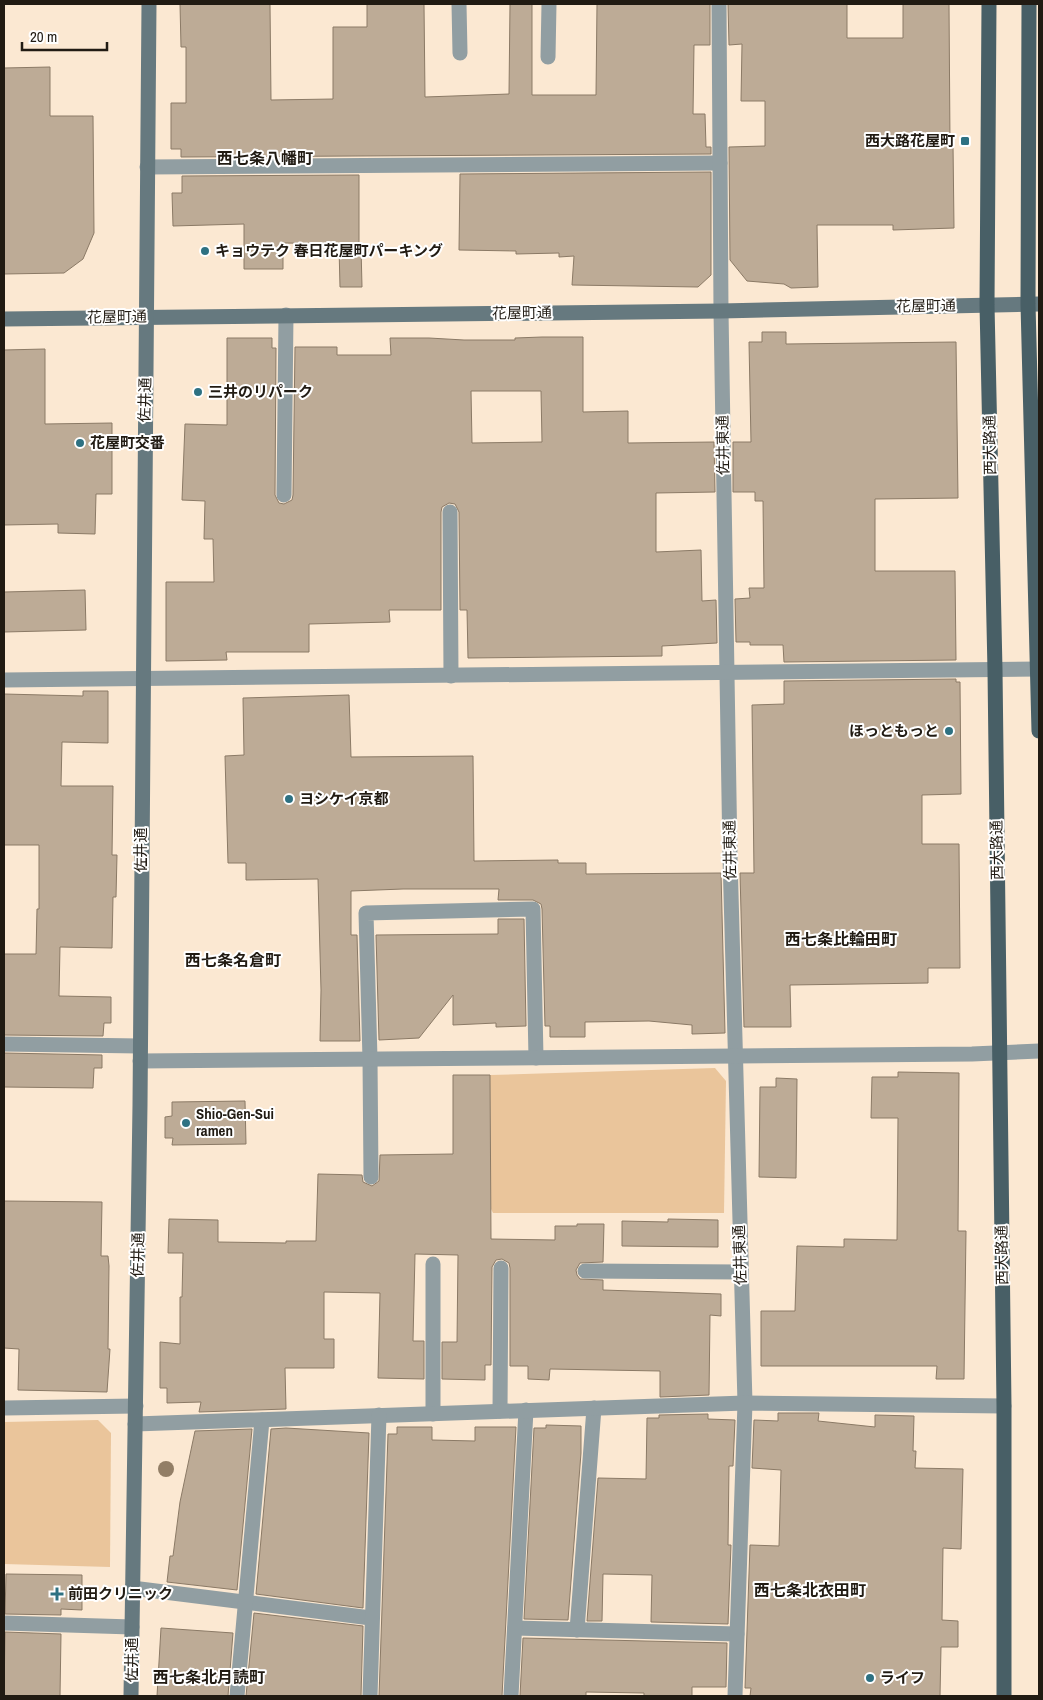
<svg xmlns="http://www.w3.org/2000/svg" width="1043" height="1700" font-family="'Archivo Narrow','Noto Sans JP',sans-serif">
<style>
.green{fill:#eac59b}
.building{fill:#bdab96;stroke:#8b7a66;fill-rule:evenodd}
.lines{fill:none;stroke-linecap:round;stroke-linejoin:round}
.lane{stroke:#919ea2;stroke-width:15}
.street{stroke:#919ea2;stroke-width:15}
.secondary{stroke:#66797f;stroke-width:15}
.primary{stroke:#485f66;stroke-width:15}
.tree{fill:#927e66}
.poi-dot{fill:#2e7182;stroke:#fff;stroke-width:2}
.labels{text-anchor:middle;stroke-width:4;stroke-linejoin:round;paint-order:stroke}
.poi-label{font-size:15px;font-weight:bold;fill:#211b13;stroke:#fff;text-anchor:start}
.street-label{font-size:15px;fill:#211b13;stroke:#fff}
.neighbourhood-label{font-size:16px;font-weight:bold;fill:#211b13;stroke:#fff}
</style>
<rect width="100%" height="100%" fill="#fbe8d2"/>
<g class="green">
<polygon points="715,1068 726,1081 724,1213 493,1213 491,1209 490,1075"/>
<polygon points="98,1420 111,1433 110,1567 4,1564 4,1422"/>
</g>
<g class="building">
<polygon points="180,4 270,4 271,100 333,99 333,27 367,27 367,4 424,4 425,97 509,94 510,4 532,4 532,95 596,95 597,4 710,4 710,45 694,45 693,114 705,114 706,147 711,147 711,154 181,157 181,149 171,149 171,103 186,103 186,47 181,47"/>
<polygon points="728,4 847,4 847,38 903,38 903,4 949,4 950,144 953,144 954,228 893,230 893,225 817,225 818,287 791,288 784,284 747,281 730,260 729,147 765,146 765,101 741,101 742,44 729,45"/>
<polygon points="50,67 50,116 93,116 94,233 83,259 64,273 4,274 4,68"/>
<polygon points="711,172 711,275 698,287 572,285 574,256 559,257 559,253 516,254 516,251 459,250 460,174"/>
<polygon points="359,175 359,244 283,243 283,269 244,269 244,224 173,226 172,193 182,193 182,176"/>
<polygon points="339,246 361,246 362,287 340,287"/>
<polygon points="762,332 786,332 786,344 956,342 958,498 875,499 875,571 955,571 956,660 784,662 783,645 750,645 750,642 736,642 735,599 750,598 749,588 764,588 763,501 755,501 755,492 733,492 733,442 751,442 749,342 762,342"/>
<path d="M 542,337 L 583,337 L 583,412 L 628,411 L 628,443 L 714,442 L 715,492 L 656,493 L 656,552 L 701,550 L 702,601 L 716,600 L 717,643 L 662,646 L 662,656 L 468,658 L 467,610 L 460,610 L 459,512 L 455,504 L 449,503 L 442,507 L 441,512 L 441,610 L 389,610 L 390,622 L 309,624 L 309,652 L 226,652 L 227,660 L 166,661 L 166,582 L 214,582 L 213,539 L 204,539 L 205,501 L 182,500 L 185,424 L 227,425 L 227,338 L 272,338 L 272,348 L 276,348 L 275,495 L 279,503 L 284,504 L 292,500 L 293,495 L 295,347 L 337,347 L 337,355 L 391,355 L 390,338 L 429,338 L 464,340 L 515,340 L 515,338 ZM 471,391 L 541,391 L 542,442 L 472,443 Z"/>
<polygon points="45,349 45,424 112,423 112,494 96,494 95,534 58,533 58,524 4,525 4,350"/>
<polygon points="85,590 86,630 4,632 4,592"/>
<polygon points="956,679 956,682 960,682 961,794 922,795 922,844 959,844 960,968 928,968 928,983 790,985 791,1027 744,1027 740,873 754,873 752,705 784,704 784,681"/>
<polygon points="83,691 108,691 108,743 62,742 61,786 113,786 112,855 117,855 116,897 113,897 112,948 60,947 59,996 111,997 111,1023 104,1023 103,1036 4,1035 4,954 36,954 37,909 39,909 39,845 4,845 4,694 83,696"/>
<polygon points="349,695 351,757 473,756 474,861 558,860 558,863 586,863 586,874 721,873 725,1033 692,1034 692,1025 649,1021 585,1022 585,1037 550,1037 550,1026 545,1026 542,909 541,904 533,900 498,900 499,889 403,889 351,891 351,935 357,935 360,1041 320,1041 321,990 318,879 246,880 246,863 228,863 225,756 244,755 243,698"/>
<polygon points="498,919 524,919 526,1026 496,1027 496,1023 453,1025 453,995 419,1038 379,1040 376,935 498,934"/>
<polygon points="4,1053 102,1055 102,1068 94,1068 93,1088 4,1087"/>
<polygon points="898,1072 959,1073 958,1231 966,1231 964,1379 936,1379 937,1366 761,1366 761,1311 795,1311 797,1246 844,1247 844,1239 897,1240 898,1118 871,1118 872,1077 898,1077"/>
<polygon points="453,1075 490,1075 491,1239 555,1240 555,1226 577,1226 577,1224 604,1224 603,1262 580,1263 576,1270 577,1275 580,1279 603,1280 603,1290 721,1294 721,1316 710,1315 709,1395 660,1397 660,1371 550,1369 549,1380 528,1379 528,1366 510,1366 510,1268 509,1263 502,1259 496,1260 492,1267 491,1365 485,1365 485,1380 442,1379 442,1342 457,1342 458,1255 415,1254 413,1341 424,1341 424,1379 378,1378 380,1293 324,1292 324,1339 334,1339 334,1368 285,1368 286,1409 199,1412 201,1402 167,1403 167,1388 160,1388 160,1342 180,1344 180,1297 182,1297 183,1253 168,1253 169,1219 218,1220 218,1242 286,1243 286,1241 316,1241 318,1174 362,1175 363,1182 372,1186 379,1181 380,1155 453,1154"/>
<polygon points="776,1078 797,1079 796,1178 759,1177 760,1087 776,1087"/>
<polygon points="245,1101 246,1144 172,1145 173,1138 165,1138 165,1117 172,1116 172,1102"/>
<polygon points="4,1201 102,1202 101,1256 108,1256 109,1266 108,1349 110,1349 107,1392 18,1390 19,1349 4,1348"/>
<polygon points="668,1219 718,1220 718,1247 622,1246 622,1221 668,1222"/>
<polygon points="778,1413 819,1413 818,1421 875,1427 875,1415 914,1416 913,1451 916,1451 915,1468 963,1469 961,1549 943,1548 942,1620 958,1621 958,1647 941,1647 940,1696 750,1696 751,1688 745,1688 750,1545 779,1546 781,1470 752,1468 754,1420 778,1421"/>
<polygon points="708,1414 708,1419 735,1420 733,1466 729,1466 728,1545 731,1545 728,1624 651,1622 652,1575 603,1574 602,1621 587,1621 598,1478 646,1479 647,1418 659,1418 659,1415"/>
<polygon points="546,1425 581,1426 581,1453 568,1620 524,1619 534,1428 546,1428"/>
<polygon points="397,1427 432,1427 432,1440 475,1441 475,1427 516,1427 502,1696 379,1696 388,1434 397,1434"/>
<polygon points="286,1428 369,1433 363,1608 256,1594 271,1429"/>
<polygon points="252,1429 237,1590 167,1582 170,1556 173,1556 180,1502 195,1431"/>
<polygon points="6,1574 82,1575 82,1610 61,1609 61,1615 5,1614"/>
<polygon points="254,1613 363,1626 361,1696 246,1696"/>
<polygon points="161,1628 233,1633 228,1696 157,1696"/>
<polygon points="5,1632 61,1634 60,1696 4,1696"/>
<polygon points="523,1638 727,1643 726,1687 692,1687 692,1696 644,1696 644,1693 586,1692 586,1696 520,1696"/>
</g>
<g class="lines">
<g class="lane">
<polyline points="459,4 460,53"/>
<polyline points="548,57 549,4"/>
<polyline points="147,167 720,163"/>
<polyline points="284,495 286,315"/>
<polyline points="450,512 451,676"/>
<polyline points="4,1044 140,1046"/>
<polyline points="370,1059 371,1177"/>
<polyline points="585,1271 741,1272"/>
<polyline points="500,1411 501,1268"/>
<polyline points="433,1414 433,1264"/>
<polyline points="132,1588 371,1618"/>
<polyline points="4,1623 132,1627"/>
<polyline points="515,1628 737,1634"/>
<polyline points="577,1630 594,1408"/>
<polyline points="237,1696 262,1420"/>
<polyline points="511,1696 526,1410"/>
</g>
<g class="street">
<polyline points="719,4 721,311 730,857 745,1403 735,1696"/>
<polyline points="4,680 1039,669"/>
<polyline points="370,1059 366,913 533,909 536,1058"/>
<polyline points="140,1061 972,1054 1039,1051"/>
<polyline points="4,1408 136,1406"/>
<polyline points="135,1424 745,1403 1004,1406"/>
<polyline points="370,1696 379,1415"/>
</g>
<g class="secondary">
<polyline points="4,319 721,311 1039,304"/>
<polyline points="131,1696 140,1105 149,4"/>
</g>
<g class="primary">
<polyline points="989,4 987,305 995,670 1004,1406 1004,1696"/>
<polyline points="1029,4 1028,304 1039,731"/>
</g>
</g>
<circle class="tree" cx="166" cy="1469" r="8"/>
<g class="poi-dot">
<rect x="960" y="136" width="10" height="10" rx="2.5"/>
<circle cx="205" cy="251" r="5"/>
<circle cx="198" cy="392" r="5"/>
<circle cx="80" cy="443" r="5"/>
<circle cx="949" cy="731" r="5"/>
<circle cx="289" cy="799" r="5"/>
<circle cx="186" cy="1123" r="5"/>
<path d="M54.5 1586.5h5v5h5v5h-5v5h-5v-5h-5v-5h5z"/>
<circle cx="870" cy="1678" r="5"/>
</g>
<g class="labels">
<g class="poi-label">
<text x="955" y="146" text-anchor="end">西大路花屋町</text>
<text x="215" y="256">キョウテク 春日花屋町パーキング</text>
<text x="208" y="397">三井のリパーク</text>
<text x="90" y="448">花屋町交番</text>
<text x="939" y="736" text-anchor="end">ほっともっと</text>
<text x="299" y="804">ヨシケイ京都</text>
<text x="196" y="1119">Shio-Gen-Sui<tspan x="196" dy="17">ramen</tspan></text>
<text x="68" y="1599">前田クリニック</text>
<text x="880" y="1683">ライフ</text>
</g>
<g class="street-label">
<text transform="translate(926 306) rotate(-1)" y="5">花屋町通</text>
<text transform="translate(522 313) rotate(-1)" y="5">花屋町通</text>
<text transform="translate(117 317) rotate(-1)" y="5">花屋町通</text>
<text transform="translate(145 400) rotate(-89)" y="5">佐井通</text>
<text transform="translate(723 445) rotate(-91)" y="5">佐井東通</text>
<text transform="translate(990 445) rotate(-91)" y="5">西大路通</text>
<text transform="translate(141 850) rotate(-90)" y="5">佐井通</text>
<text transform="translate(730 850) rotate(-91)" y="5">佐井東通</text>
<text transform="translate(997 850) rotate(-91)" y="5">西大路通</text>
<text transform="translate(138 1255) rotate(-89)" y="5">佐井通</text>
<text transform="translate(740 1255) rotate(-92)" y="5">佐井東通</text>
<text transform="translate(1002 1255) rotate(-91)" y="5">西大路通</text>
<text transform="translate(132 1660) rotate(-90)" y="5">佐井通</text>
</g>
<g class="neighbourhood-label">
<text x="265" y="164">西七条八幡町</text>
<text x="841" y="945">西七条比輪田町</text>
<text x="233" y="966">西七条名倉町</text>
<text x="810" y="1596">西七条北衣田町</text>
<text x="209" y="1683">西七条北月読町</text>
</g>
</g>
<rect width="1043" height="1700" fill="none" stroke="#211b13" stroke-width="10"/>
<path d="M22 42v8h85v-8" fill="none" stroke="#211b13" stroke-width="2.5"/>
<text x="30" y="42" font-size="15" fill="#211b13" stroke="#ffffff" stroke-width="4" paint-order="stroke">20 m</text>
</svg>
